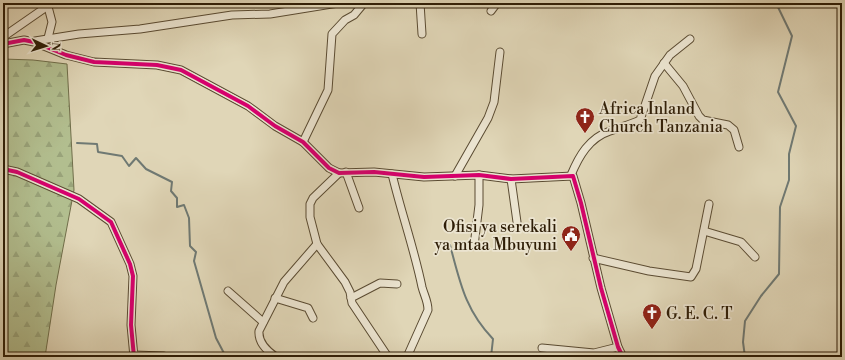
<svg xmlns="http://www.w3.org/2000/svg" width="845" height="360" font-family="'Libre Bodoni',serif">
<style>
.forest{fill:url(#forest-firs);stroke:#706e4a}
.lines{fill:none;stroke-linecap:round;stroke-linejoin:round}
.stream{stroke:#6f7973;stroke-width:2}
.street-casing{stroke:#5a4b32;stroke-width:9}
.street{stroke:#ebe4d0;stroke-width:7}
.cycleway-casing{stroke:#ebe4d0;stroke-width:6}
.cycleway{stroke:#d6006c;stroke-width:4}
.labels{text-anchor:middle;stroke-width:3.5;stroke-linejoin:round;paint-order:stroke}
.poi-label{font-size:16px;fill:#2e1d06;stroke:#ebe4d0;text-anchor:start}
</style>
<defs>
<pattern id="forest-firs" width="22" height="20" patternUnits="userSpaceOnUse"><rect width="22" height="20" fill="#b2be8f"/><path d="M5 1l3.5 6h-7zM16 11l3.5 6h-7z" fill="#99a37a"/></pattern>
</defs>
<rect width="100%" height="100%" fill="#e0d6b7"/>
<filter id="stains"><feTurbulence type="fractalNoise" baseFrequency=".005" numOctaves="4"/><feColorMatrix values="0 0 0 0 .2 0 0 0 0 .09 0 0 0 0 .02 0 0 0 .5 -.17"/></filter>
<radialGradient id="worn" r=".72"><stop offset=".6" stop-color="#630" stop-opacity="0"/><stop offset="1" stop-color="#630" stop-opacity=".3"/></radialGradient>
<polygon class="forest" points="3,59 33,60 67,64 74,190 56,285 45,357 3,357"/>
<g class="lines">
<g class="stream">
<polyline points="77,143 97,144 98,152 122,156 129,166 136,158 146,169 172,182 171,191 177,198 177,207 184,205 189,218 190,246 196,252 194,261 216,338 226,357"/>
<path d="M 450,245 C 460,282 465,310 493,339 L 491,357"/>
<polyline points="745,357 743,342 745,321 761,296 779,274 780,207 789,180 789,154 796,126 778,92 792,36 776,3"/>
</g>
<g class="street-casing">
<g id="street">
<polyline points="47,3 52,22 48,38"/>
<polyline points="420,3 422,34"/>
<polyline points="491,11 497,3"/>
<polyline points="3,37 52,3"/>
<polyline points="35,41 79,34 140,29 232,15 270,14 338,3"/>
<polyline points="3,44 24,40 34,42 66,55 94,62 157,65 181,70 248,106 275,126 303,142 329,168 339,173 374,172 424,177 479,175 511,179 573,176 581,203 601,288 618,347 623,357"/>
<polyline points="664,63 683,86 699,116 703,120 728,125 734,130 739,147"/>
<polyline points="303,142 328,90 332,34 345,20 354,15 364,3"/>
<polyline points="3,169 17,172 79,199 111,222 130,264 133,276 131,325 134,357"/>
<polyline points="346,172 359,208"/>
<polyline points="339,173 313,198 310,204 310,217 317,244 345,282 350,292 352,303 388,357"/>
<path d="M 392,174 C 401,212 414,248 422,287 C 424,295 428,301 428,310 L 407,357"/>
<path d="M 571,175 C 579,156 589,138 610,131 C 620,127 630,125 640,120 L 655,76 L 670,55 L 690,39"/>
<polyline points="455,176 488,118 494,102 500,52"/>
<polyline points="511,179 517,222"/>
<polyline points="704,231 741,242 755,257"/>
<polyline points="474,246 479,205 479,175"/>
<polyline points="593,258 649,271 691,277 696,269 709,204"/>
<polyline points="228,291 263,322"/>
<polyline points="275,298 308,308 313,318"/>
<polyline points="351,298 380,283 397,284"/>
<polyline points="542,348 594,353 618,347"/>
<polyline points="134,355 164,356"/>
<path d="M 276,357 C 267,351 258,343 259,331 L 284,282 L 317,244"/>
</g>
</g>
<use href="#street" class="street"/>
<g class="cycleway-casing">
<g id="cycleway">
<polyline points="3,44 24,40 34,42 66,55 94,62 157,65 181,70 248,106 275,126 303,142 329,168 339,173 374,172 424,177 479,175 511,179 573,176 581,203 601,288 618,347 623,357"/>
<polyline points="3,169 17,172 79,199 111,222 130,264 133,276 131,325 134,357"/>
</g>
</g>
<use href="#cycleway" class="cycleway"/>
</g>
<defs>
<g id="church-pin" transform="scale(1)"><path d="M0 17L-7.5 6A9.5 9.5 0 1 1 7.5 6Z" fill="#8f2418" stroke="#ebe4d0"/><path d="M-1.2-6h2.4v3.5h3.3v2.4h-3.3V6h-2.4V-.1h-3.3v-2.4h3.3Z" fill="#fff"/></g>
<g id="civic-pin" transform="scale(1)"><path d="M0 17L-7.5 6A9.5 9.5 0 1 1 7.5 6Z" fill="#8f2418" stroke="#ebe4d0"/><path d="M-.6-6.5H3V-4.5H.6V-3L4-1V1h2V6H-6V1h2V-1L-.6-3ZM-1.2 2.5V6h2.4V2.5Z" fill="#fff"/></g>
</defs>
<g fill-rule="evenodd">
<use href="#church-pin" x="585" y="117"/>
<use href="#civic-pin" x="571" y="235"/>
<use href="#church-pin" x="652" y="313"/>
</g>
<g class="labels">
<g class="poi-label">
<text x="599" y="114">Africa Inland<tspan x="599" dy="18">Church Tanzania</tspan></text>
<text x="557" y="232" text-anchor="end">Ofisi ya serekali<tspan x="557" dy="18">ya mtaa Mbuyuni</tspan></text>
<text x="666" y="319">G. E. C. T</text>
</g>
</g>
<rect width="845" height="360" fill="none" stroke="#e0d6b7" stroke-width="16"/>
<rect x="4" y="4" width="837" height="352" fill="none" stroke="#2e1d06" stroke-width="2"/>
<rect x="8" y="8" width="829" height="344" fill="none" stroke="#2e1d06"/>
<g transform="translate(46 46) rotate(94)" stroke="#ebe4d0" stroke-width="3" paint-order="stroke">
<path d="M0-3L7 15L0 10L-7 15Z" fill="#2e1d06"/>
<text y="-6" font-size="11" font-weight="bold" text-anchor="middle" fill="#2e1d06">N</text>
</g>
<rect width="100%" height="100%" filter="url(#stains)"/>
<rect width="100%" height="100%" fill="url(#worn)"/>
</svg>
